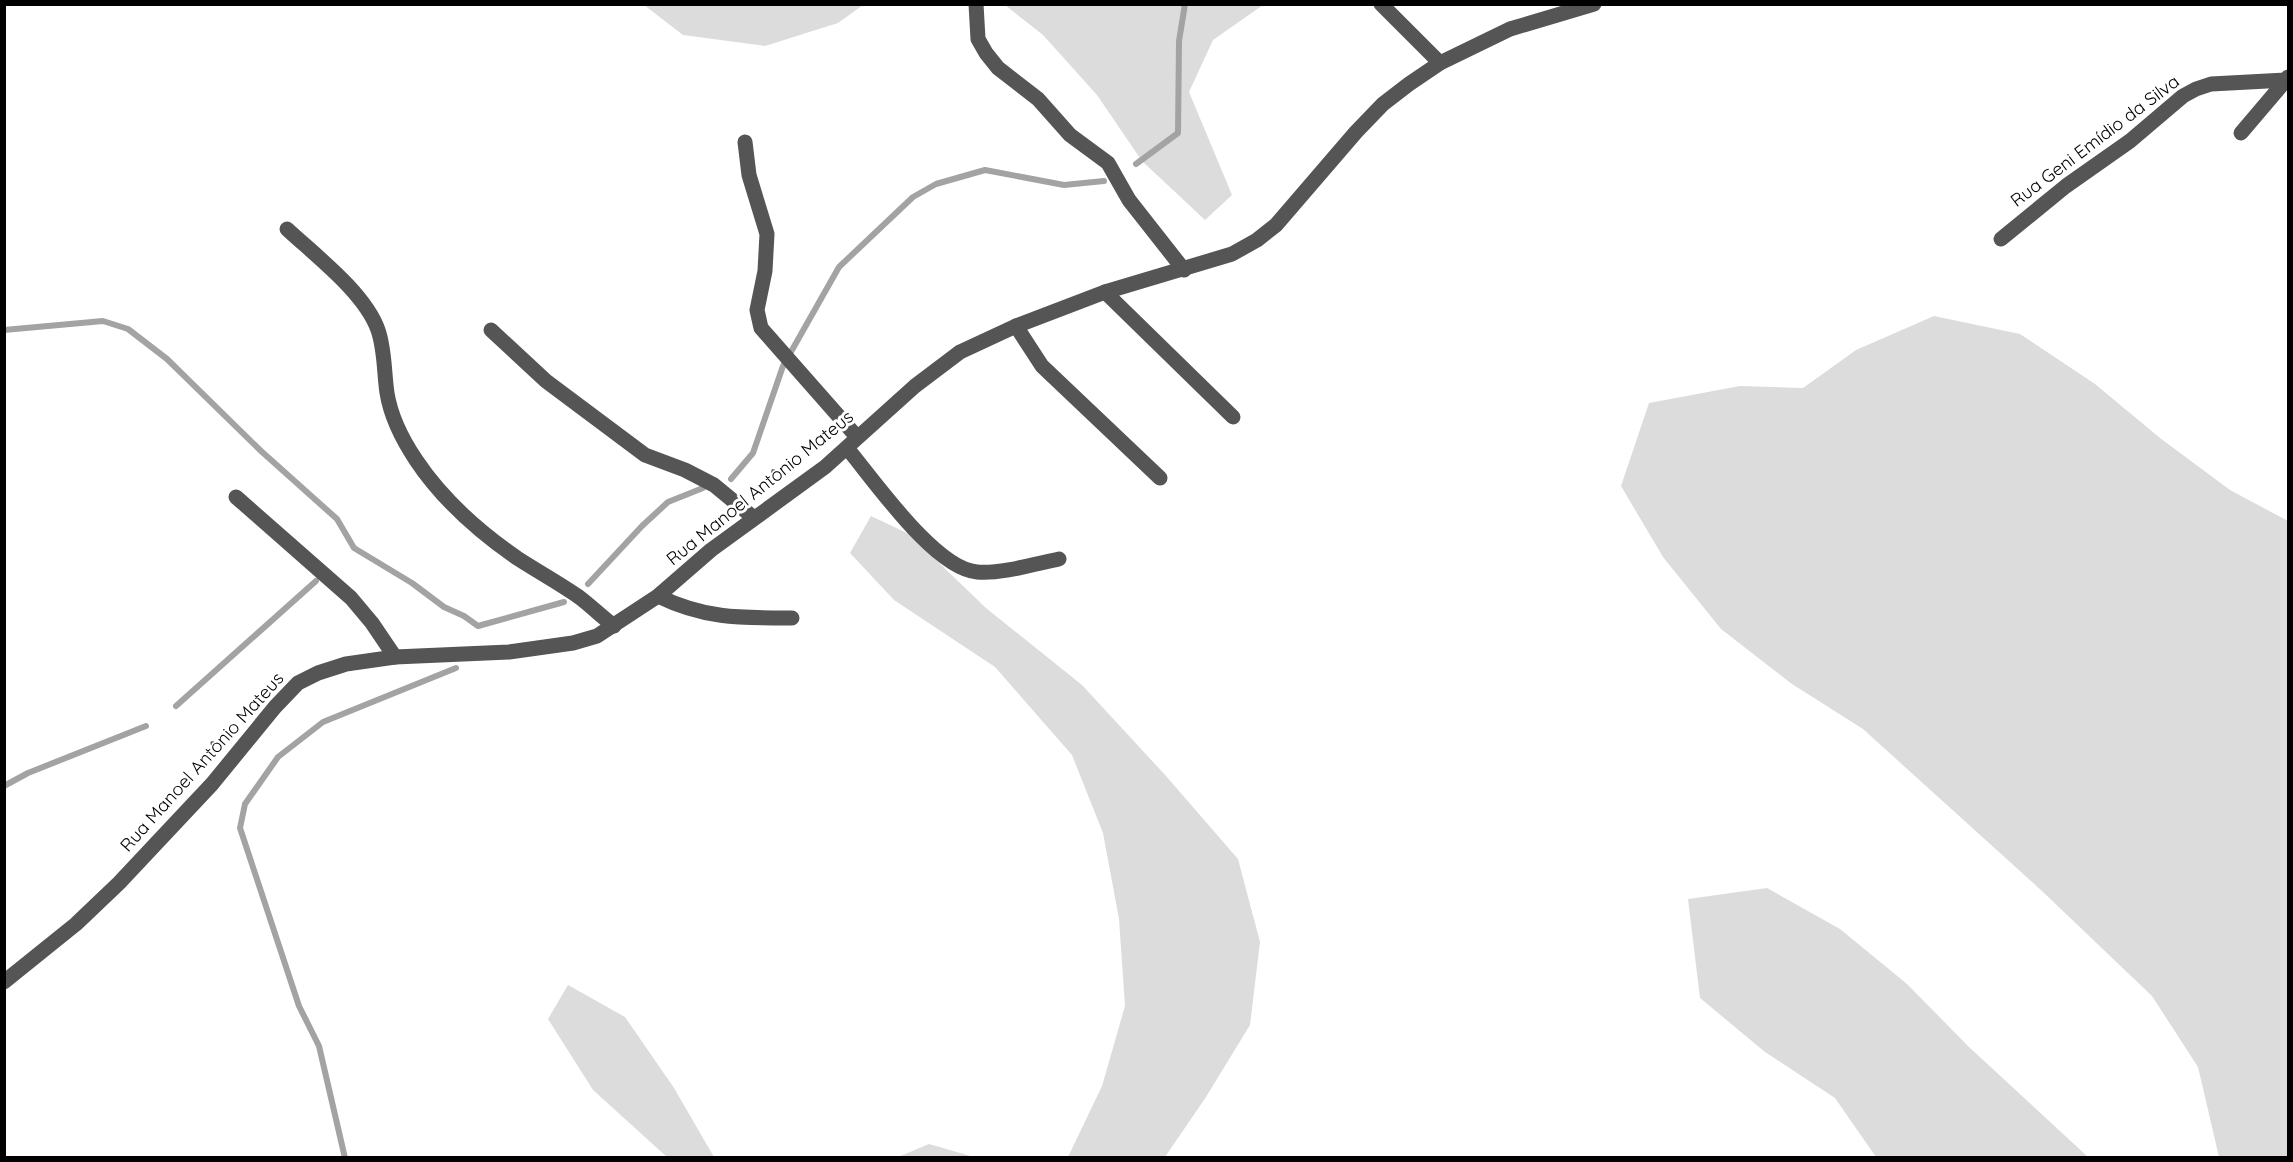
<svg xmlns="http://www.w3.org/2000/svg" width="2293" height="1162" font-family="Quicksand,sans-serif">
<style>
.green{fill:#dcdcdc}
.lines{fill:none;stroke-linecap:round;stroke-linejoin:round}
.stream{stroke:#a3a3a3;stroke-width:6}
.minor{stroke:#555;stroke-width:15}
.labels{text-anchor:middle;stroke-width:6;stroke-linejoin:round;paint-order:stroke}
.street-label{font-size:18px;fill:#000;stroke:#fff}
</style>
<rect width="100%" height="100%" fill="#fff"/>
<g class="green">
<polygon points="644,5 863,5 838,23 765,46 683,35"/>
<polygon points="1005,5 1263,5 1213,40 1189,92 1232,195 1205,220 1142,161 1097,95 1043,35"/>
<polygon points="1934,316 2020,334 2095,384 2160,438 2230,490 2288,521 2288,1157 2219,1157 2198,1067 2152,996 2043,892 1863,729 1792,684 1721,629 1663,557 1621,486 1649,403 1740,386 1803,388 1856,350"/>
<polygon points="871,516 909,534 986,608 1082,685 1166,776 1238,859 1260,942 1250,1025 1206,1097 1165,1157 1068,1157 1102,1086 1125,1006 1119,919 1103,833 1072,755 995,667 894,600 850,553"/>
<polygon points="1767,888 1840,929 1907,984 1969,1047 2088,1157 1876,1157 1835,1098 1765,1052 1700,998 1688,899"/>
<polygon points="568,985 625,1017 674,1088 714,1157 667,1157 593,1090 548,1019"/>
<polygon points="929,1144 974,1157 898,1157"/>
</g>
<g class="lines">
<g class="stream">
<polyline points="1136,164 1178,133 1179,41 1185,4"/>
<polyline points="4,330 103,321 128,329 167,359 261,451 337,519 354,548 412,583 444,607 464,616 478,626 564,602"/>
<polyline points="731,479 753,453 783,366 839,267 913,197 936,184 985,170 1064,185 1104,181"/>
<polyline points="588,584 642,526 668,502 703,488"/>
<polyline points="176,706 316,581"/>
<polyline points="4,786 28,773 146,726"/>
<polyline points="345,1158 319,1046 299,1006 240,828 245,804 278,757 323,722 456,668"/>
</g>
<g class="minor">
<polyline points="976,4 978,39 986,53 998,68 1038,99 1070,135 1108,163 1129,200 1184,270"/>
<polyline points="1381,4 1440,63"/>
<polyline points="2241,133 2286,80 2288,82"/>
<polyline points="745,142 749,175 767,234 765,271 757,310 761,328 857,437"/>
<path d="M 287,229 C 316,256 365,293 378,330 C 385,350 384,373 387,393 C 391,418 402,439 416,460 C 442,499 478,531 517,558 C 537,571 559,583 579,597 C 591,606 602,617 614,626"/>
<polyline points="2001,239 2066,186 2130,141 2183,96 2196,89 2211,84 2286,80 2288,77"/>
<polyline points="1105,292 1233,417"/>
<polyline points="1016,326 1042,366 1160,478"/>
<polyline points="491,330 546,381 645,455 685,470 714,485 754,518"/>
<path d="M 847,448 C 874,480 935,569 977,572 C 1001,574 1035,564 1059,559"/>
<polyline points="236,497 351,598 372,623 395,657"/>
<path d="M 658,596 C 705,619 741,618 792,618"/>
<polyline points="4,982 76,924 119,883 212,784 275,707 298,683 318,673 346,664 395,657 509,652 573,643 597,636 658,596 711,550 825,467 915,386 960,352 1016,326 1105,292 1232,254 1257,240 1276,225 1356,132 1383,104 1409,84 1440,63 1510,29 1594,4"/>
</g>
</g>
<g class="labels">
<g class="street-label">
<text transform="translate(2095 141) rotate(-37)" y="6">Rua Geni Emídio da Silva</text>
<text transform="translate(760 488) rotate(-39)" y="6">Rua Manoel Antônio Mateus</text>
<text transform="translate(202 762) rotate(-48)" y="6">Rua Manoel Antônio Mateus</text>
</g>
</g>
<rect width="2293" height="1162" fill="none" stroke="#000000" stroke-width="12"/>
</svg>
